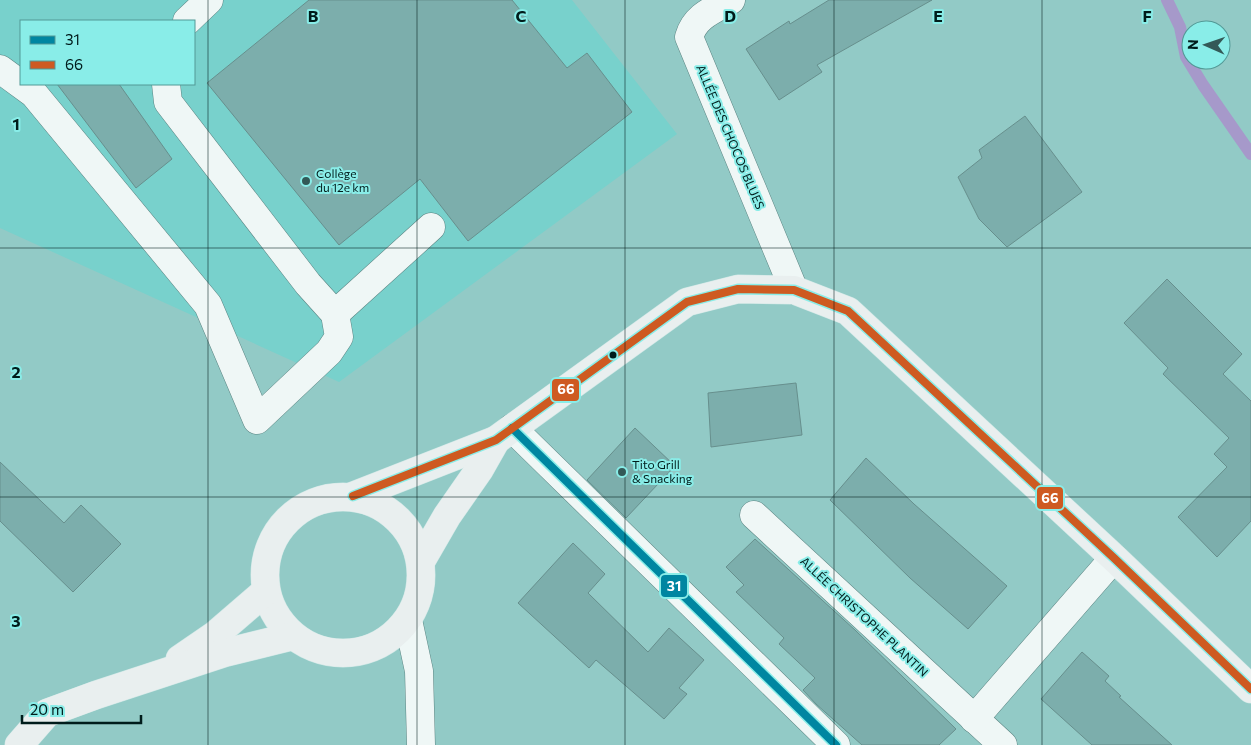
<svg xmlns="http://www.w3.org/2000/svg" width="1251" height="745" font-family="Commissioner,sans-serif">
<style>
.built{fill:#78d1cc;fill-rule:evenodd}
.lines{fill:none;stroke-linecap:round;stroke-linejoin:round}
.stream{stroke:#a699ca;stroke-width:12}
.building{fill:#7caeac;stroke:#678f8d}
.minor-casing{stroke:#5a8482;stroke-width:29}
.major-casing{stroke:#cee7e5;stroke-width:29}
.minor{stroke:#eff7f6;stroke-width:28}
.major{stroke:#e9efef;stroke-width:28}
.bus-1-casing{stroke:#89ede8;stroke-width:11}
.bus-2-casing{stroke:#89ede8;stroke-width:11}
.bus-1{stroke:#0086a1;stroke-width:8}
.bus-2{stroke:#ce5a21;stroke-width:8}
.grid{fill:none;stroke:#001c1b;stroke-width:1;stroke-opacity:0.55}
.poi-dot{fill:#335957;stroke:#89ede8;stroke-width:2}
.bus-dot{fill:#001c1b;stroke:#89ede8;stroke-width:2}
.labels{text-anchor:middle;stroke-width:4;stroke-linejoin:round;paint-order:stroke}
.street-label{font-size:12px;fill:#001c1b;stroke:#89ede8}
.poi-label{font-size:12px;fill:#001c1b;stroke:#89ede8;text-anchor:start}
.grid-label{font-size:16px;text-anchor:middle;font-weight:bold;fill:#001c1b;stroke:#89ede8;stroke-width:4;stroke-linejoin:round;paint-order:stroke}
.line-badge{stroke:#89ede8;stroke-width:2}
.badge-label{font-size:14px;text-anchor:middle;font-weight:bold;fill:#fff}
</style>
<rect width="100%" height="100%" fill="#92cac6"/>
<path class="built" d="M 0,0 L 572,0 L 677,134 L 339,382 L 0,228 ZM 21,21 L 194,21 L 194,84 L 21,84 Z"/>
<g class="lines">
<polyline class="stream" points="1167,0 1180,27 1186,57 1203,85 1251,154"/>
</g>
<g class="building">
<polygon points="309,0 512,0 567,68 587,53 632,112 468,241 420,179 339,245 207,83"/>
<polygon points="829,0 932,0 817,65 822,72 779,100 746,49 789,21 790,24"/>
<polygon points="57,84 119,84 172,159 136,188"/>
<polygon points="1025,116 1082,192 1007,247 979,219 958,177 982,158 979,150"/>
<polygon points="1167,279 1242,354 1223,374 1251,401 1251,521 1217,557 1178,517 1227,467 1214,454 1229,438 1163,374 1168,368 1124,323"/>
<polygon points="796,383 802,435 711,447 708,393"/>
<polygon points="635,428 675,466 626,518 587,480"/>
<polygon points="866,458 914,504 1007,586 968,629 910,578 830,500"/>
<polygon points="0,462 64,523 81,505 121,544 73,592 0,521"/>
<polygon points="755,539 855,630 956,729 939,745 862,745 816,704 803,690 815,678 779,644 784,638 736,592 744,585 726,567"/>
<polygon points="573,543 605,574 588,593 648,652 669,628 704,660 679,688 687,694 664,719 596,660 589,668 518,603"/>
<polygon points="1082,652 1109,676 1105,681 1121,696 1119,697 1172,745 1092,745 1041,699"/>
</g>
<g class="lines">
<g class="minor-casing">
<g id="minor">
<path d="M 731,0 C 713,10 695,16 689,37 L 794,290"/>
<polyline points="187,21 209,0"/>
<polyline points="0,69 34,94 208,305 257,420 329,352 339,337 335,314 308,284 168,102 166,84"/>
<polyline points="335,314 431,227"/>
<polyline points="512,428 836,745"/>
<polyline points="754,515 1003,745"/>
<polyline points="408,620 419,671 421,745"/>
<polyline points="974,719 1114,558"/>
</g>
</g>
<g class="major-casing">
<g id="major">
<polyline points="353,496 496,440 687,302 738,289 794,290 848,311 1114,558 1251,689"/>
<circle cx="343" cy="575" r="78"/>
<polyline points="421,561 447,516 479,470 496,440"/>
<polyline points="180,659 215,635 266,591"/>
<polyline points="19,745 47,713 96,695 224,653 293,636"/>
</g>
</g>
<use href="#minor" class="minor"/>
<use href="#major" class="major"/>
<g class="bus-1-casing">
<polyline id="bus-1" points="512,428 836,745"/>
</g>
<g class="bus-2-casing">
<polyline id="bus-2" points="353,496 496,440 687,302 738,289 794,290 848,311 1114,558 1251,689"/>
</g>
<use href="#bus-1" class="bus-1"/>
<use href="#bus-2" class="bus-2"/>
</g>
<path class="grid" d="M 208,0 L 208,745M 417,0 L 417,745M 625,0 L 625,745M 834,0 L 834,745M 1042,0 L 1042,745M 0,248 L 1251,248M 0,497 L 1251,497"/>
<g class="poi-dot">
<circle cx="306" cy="181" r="5"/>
<circle cx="622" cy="472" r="5"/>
</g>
<circle class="bus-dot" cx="613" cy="355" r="4.5"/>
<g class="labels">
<g class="street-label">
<text transform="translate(730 137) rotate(67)" y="4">ALLÉE DES CHOCOS BLUES</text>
<text transform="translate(864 617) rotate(43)" y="4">ALLÉE CHRISTOPHE PLANTIN</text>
</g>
<g class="poi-label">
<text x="316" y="178">Collège<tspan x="316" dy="14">du 12e km</tspan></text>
<text x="632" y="469">Tito Grill<tspan x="632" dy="14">&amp; Snacking</tspan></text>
</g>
</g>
<g class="grid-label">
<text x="313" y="22">B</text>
<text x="521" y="22">C</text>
<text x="730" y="22">D</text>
<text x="938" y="22">E</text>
<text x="1147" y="22">F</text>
<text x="16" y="130">1</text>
<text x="16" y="378">2</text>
<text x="16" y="627">3</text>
</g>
<g class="line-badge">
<rect x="551" y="378" width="29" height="24" rx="5" fill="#ce5a21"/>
<rect x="1036" y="486" width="28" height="24" rx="5" fill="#ce5a21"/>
<rect x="660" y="574" width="28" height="24" rx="5" fill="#0086a1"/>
</g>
<g class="badge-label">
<text x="566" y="394">66</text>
<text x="1050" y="503">66</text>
<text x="674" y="591">31</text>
</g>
<rect x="20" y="20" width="175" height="65" fill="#89ede8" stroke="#529996"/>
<rect x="30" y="36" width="25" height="8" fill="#0086a1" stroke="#529996"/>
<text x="65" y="45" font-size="15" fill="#001c1b">31</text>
<rect x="30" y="61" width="25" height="8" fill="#ce5a21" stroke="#529996"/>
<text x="65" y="70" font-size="15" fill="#001c1b">66</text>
<g transform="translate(1206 45) rotate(272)"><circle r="24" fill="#89ede8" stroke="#529996"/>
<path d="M0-4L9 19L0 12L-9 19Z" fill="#335957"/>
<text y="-8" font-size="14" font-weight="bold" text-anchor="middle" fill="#001c1b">N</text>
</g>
<path d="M22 715v8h119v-8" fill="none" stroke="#001c1b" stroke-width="2.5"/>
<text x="30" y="715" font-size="15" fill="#001c1b" stroke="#89ede8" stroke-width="4" paint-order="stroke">20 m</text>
</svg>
